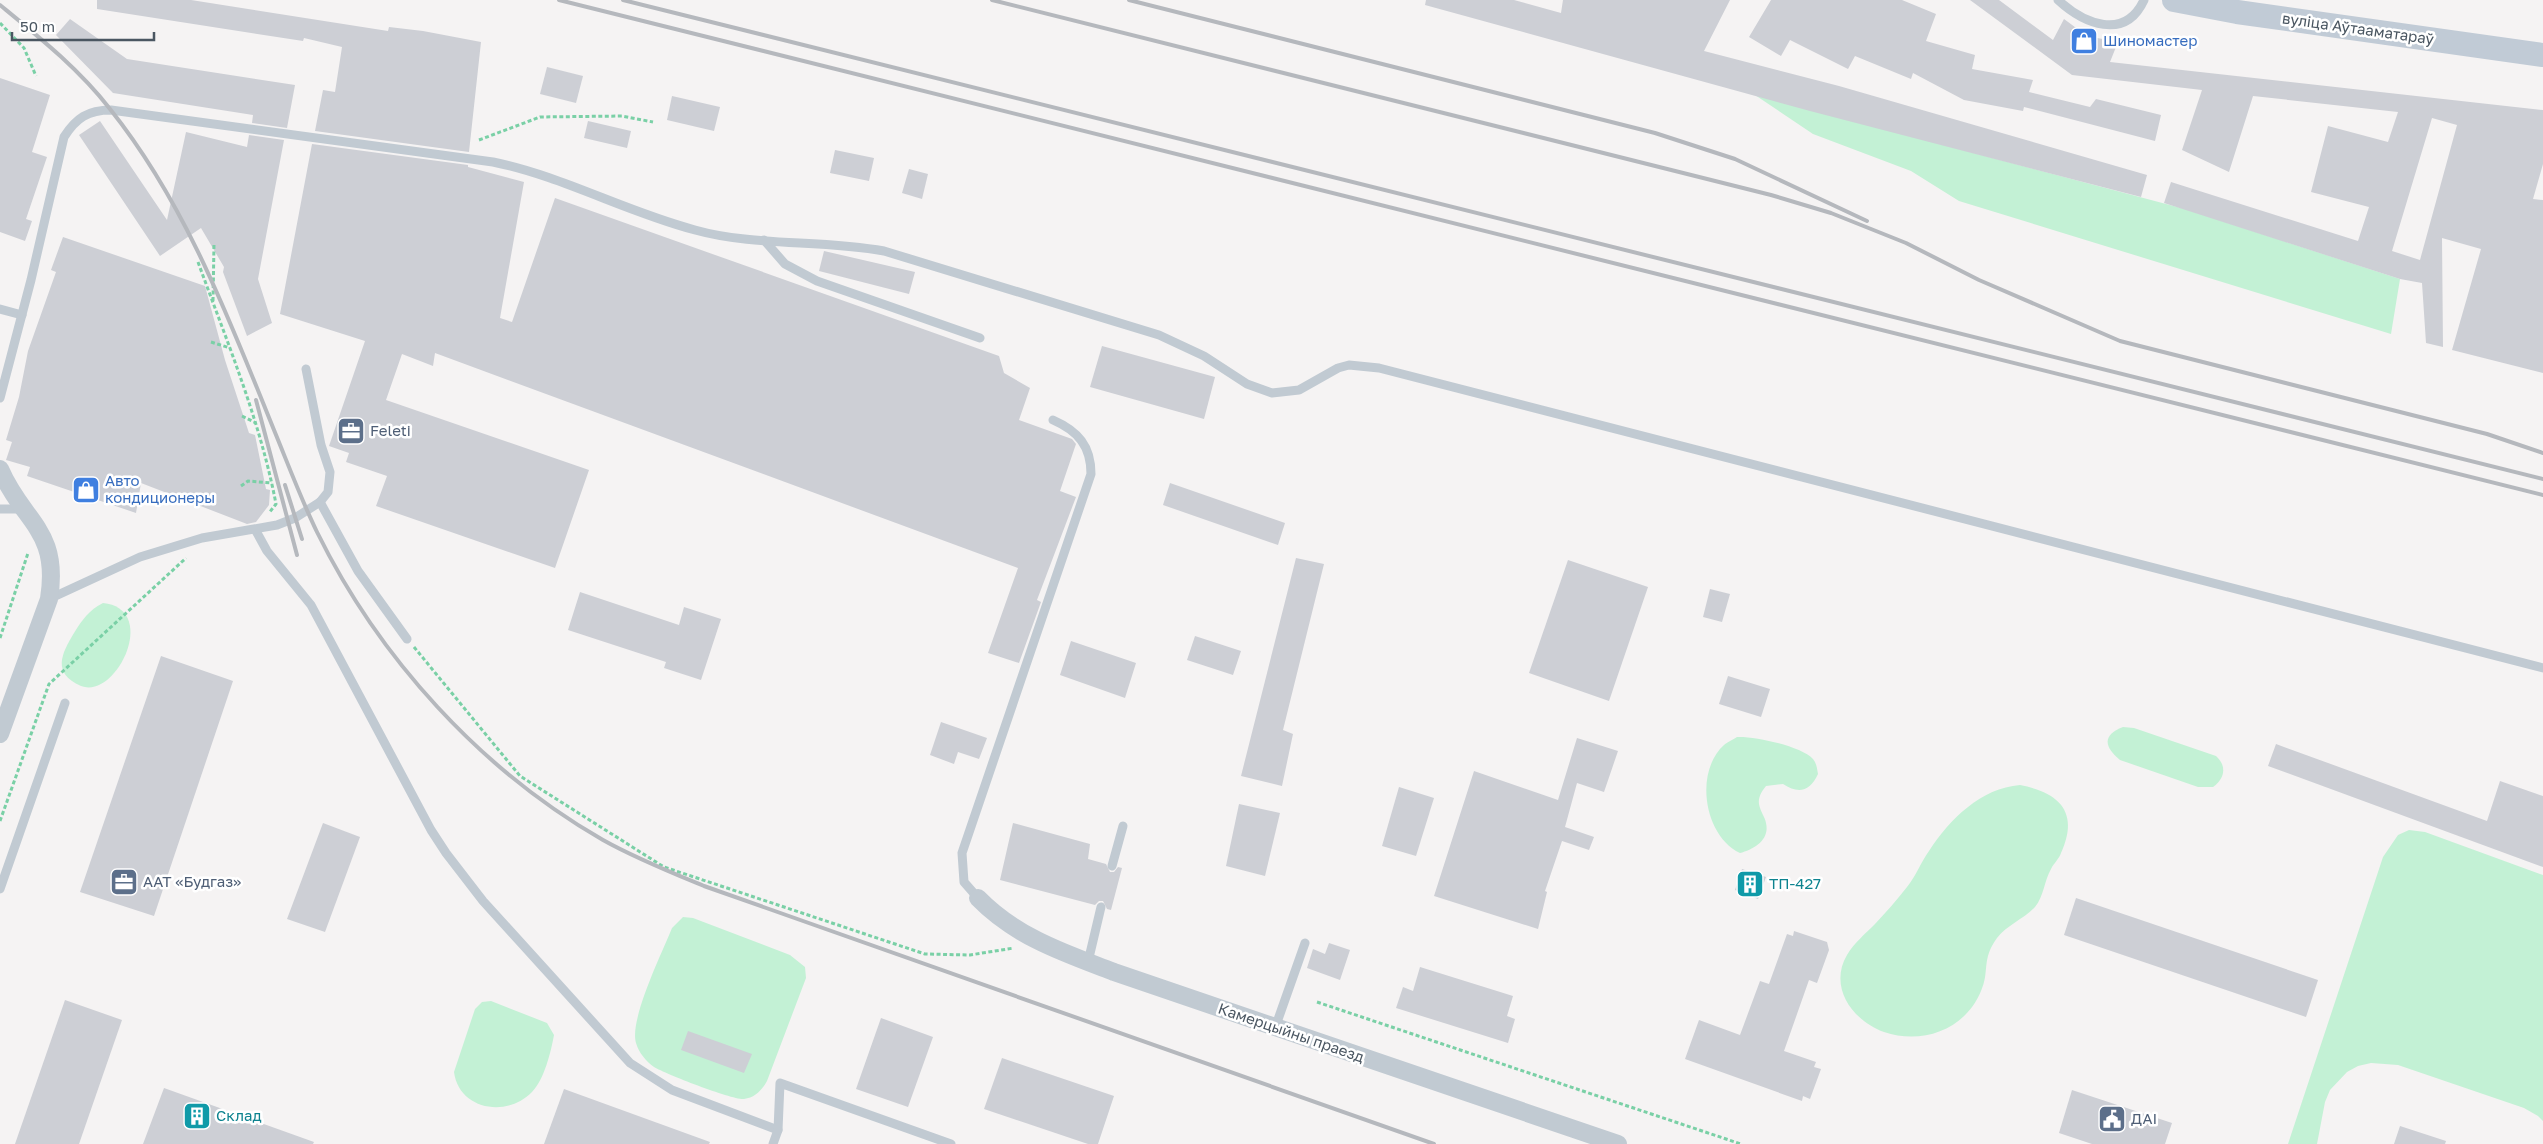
<svg xmlns="http://www.w3.org/2000/svg" width="2543" height="1144" font-family="'Golos Text',sans-serif">
<style>
.green{fill:#c3f1d5}
.building{fill:#cdcfd5;fill-rule:evenodd}
.lines{fill:none;stroke-linecap:round;stroke-linejoin:round}
.path{stroke:#7ad0a6;stroke-width:3;stroke-dasharray:4 2.5;stroke-linecap:butt}
.lane{stroke:#c1cad2;stroke-width:9}
.street{stroke:#c1cad2;stroke-width:18}
.secondary{stroke:#c1cbd6;stroke-width:24}
.rail{stroke:#b5b8bd;stroke-width:4}
.labels{text-anchor:middle;stroke-width:5;stroke-linejoin:round;paint-order:stroke}
.street-label{font-size:15px;fill:#4a5661;stroke:#fff}
.shop-label{font-size:15px;fill:#366cbe;stroke:#fff;text-anchor:start}
.service-label{font-size:15px;fill:#4e5e75;stroke:#fff;text-anchor:start}
.culture-label{font-size:15px;fill:#0d838f;stroke:#fff;text-anchor:start}
</style>
<rect width="100%" height="100%" fill="#f5f3f3"/>
<g class="green">
<polygon points="1755,95 2185,209 2400,279 2391,334 1959,201 1911,171 1813,134"/>
<path d="M 103,603 C 160,609 116,700 81,686 C 51,673 62,653 74,633 C 82,620 89,610 103,603 Z"/>
<path d="M 2123,727 L 2134,728 L 2216,756 C 2227,766 2225,778 2213,787 L 2198,787 L 2120,760 C 2104,747 2102,735 2123,727 Z"/>
<path d="M 1737,737 C 1754,736 1801,746 1813,759 C 1817,764 1817,769 1818,774 C 1810,792 1798,794 1783,784 L 1766,786 C 1762,791 1758,797 1759,804 C 1760,811 1765,817 1766,823 C 1770,840 1754,849 1740,853 C 1704,836 1694,772 1724,745 C 1727,742 1733,740 1737,737 Z"/>
<path d="M 2020,785 C 2061,793 2079,813 2061,853 C 2059,859 2054,863 2051,869 C 2044,881 2044,896 2035,907 C 2024,919 2007,925 1997,938 C 1981,960 1990,971 1981,991 C 1965,1030 1922,1045 1884,1032 C 1853,1021 1828,987 1847,955 C 1854,943 1866,933 1875,924 C 1886,912 1897,900 1907,887 C 1916,876 1921,862 1929,851 C 1950,819 1981,788 2020,785 Z"/>
<polygon points="2409,830 2425,832 2543,875 2543,1121 2538,1116 2524,1108 2398,1065 2371,1063 2358,1066 2347,1072 2330,1090 2325,1102 2317,1144 2288,1144 2383,857 2398,835"/>
<path d="M 683,917 L 693,918 L 790,955 L 805,967 L 806,978 L 767,1081 C 762,1090 755,1098 744,1099 C 732,1100 666,1074 654,1067 C 646,1061 639,1053 636,1043 C 629,1020 662,953 672,928 Z"/>
<path d="M 491,1001 L 547,1023 L 554,1035 C 551,1052 544,1080 532,1092 C 507,1118 459,1110 454,1072 L 475,1009 L 482,1002 Z"/>
</g>
<g class="building">
<polygon points="97,0 191,0 388,31 389,27 423,31 481,42 469,152 315,131 323,90 335,92 342,47 304,38 303,41 97,9"/>
<polygon points="1426,0 1514,0 1561,13 1563,0 1730,0 1704,51 1839,86 2147,175 2141,197 1810,111 1425,5"/>
<polygon points="1771,0 1902,0 1936,14 1926,41 1975,55 1972,69 2033,80 2029,92 2090,107 2096,99 2161,115 2155,141 2024,107 2023,111 1964,100 1913,73 1911,79 1855,56 1848,69 1790,40 1781,56 1749,37"/>
<path d="M 1970,0 L 1999,0 L 2053,40 L 2064,19 L 2087,36 L 2118,42 L 2110,62 L 2543,110 L 2543,164 L 2533,199 L 2543,200 L 2543,373 L 2452,350 L 2481,249 L 2442,238 L 2443,347 L 2426,343 L 2422,283 L 2400,279 L 2164,203 L 2171,182 L 2358,241 L 2369,207 L 2311,192 L 2328,126 L 2388,142 L 2398,112 L 2253,96 L 2229,172 L 2182,150 L 2202,90 L 2072,75 ZM 2432,118 L 2457,125 L 2420,260 L 2392,251 Z"/>
<polygon points="70,19 127,59 295,85 287,128 252,123 253,115 113,93 56,35"/>
<polygon points="547,67 583,76 576,103 540,94"/>
<polygon points="0,78 50,95 32,152 47,157 26,219 32,221 25,241 0,232"/>
<polygon points="672,96 720,107 714,131 667,120"/>
<polygon points="100,121 167,220 186,132 247,147 249,135 284,140 258,279 272,323 247,336 223,272 224,267 201,228 160,256 79,135"/>
<polygon points="588,121 631,131 627,148 584,138"/>
<polygon points="312,144 468,165 468,167 524,182 500,318 512,322 555,198 999,356 1004,373 1030,388 1019,420 1072,439 1076,444 1060,491 1076,497 1037,600 1041,602 1019,663 988,653 1018,568 435,353 433,366 402,354 386,400 589,470 555,568 376,506 387,476 346,462 349,453 329,446 365,341 280,314"/>
<polygon points="835,150 874,158 869,181 830,173"/>
<polygon points="909,169 928,174 922,199 902,193"/>
<polygon points="63,237 205,286 225,360 249,433 255,435 266,489 270,490 269,505 256,522 247,524 141,483 136,513 27,476 30,467 6,460 12,442 6,440 19,397 28,351 56,272 51,270"/>
<polygon points="824,251 915,272 909,294 819,271"/>
<polygon points="1102,346 1215,377 1204,419 1090,387"/>
<polygon points="1170,483 1285,523 1278,545 1163,505"/>
<polygon points="1296,558 1324,564 1283,730 1293,734 1282,786 1241,776"/>
<polygon points="1568,560 1648,587 1609,701 1529,673"/>
<polygon points="1710,589 1730,594 1722,622 1703,617"/>
<polygon points="580,592 679,625 684,607 721,619 701,680 664,668 666,662 568,630"/>
<polygon points="1195,636 1241,651 1233,675 1187,660"/>
<polygon points="1071,641 1136,663 1125,698 1060,675"/>
<polygon points="161,656 233,681 154,916 80,892"/>
<polygon points="1728,676 1770,689 1761,717 1719,704"/>
<polygon points="941,722 987,738 979,759 958,752 954,764 930,755"/>
<polygon points="1577,738 1618,751 1604,792 1577,783 1565,827 1594,837 1589,850 1562,841 1545,891 1547,892 1538,929 1434,896 1474,771 1558,800"/>
<polygon points="2276,744 2487,821 2500,781 2543,796 2543,867 2268,766"/>
<polygon points="1399,787 1434,798 1416,856 1382,846"/>
<polygon points="1239,804 1280,813 1265,876 1226,866"/>
<polygon points="323,823 360,837 325,932 287,919"/>
<polygon points="1013,823 1090,844 1088,859 1106,864 1110,872 1114,872 1118,867 1122,868 1111,910 1107,909 1103,901 1099,901 1095,905 1000,880"/>
<polygon points="1742,869 1766,877 1758,899 1735,890"/>
<polygon points="2076,898 2318,980 2306,1017 2064,935"/>
<polygon points="1794,931 1827,942 1829,950 1817,983 1809,980 1784,1051 1816,1062 1814,1067 1821,1069 1810,1099 1803,1096 1802,1101 1685,1059 1699,1020 1740,1035 1760,981 1769,984 1787,934 1793,936"/>
<polygon points="1329,943 1350,950 1340,980 1307,968 1313,949 1325,954"/>
<polygon points="1420,967 1513,996 1507,1016 1515,1019 1508,1043 1396,1008 1403,987 1413,991"/>
<polygon points="65,1000 122,1020 79,1144 15,1144"/>
<polygon points="881,1018 933,1037 908,1107 856,1089"/>
<polygon points="688,1031 752,1054 744,1073 681,1050"/>
<polygon points="1002,1058 1114,1096 1098,1144 1088,1144 984,1109"/>
<polygon points="164,1088 314,1142 313,1144 143,1144"/>
<polygon points="564,1089 710,1142 709,1144 544,1144"/>
<polygon points="2072,1090 2172,1123 2165,1144 2092,1144 2059,1133"/>
<polygon points="2400,1126 2446,1141 2445,1144 2394,1144"/>
</g>
<g class="lines">
<g class="path">
<polyline points="0,23 24,48 36,76"/>
<polyline points="479,140 540,117 622,116 653,122"/>
<path d="M 198,262 C 227,342 260,420 276,504 L 269,513"/>
<polyline points="213,301 214,244"/>
<polyline points="211,342 230,348"/>
<polyline points="242,416 256,423"/>
<polyline points="241,486 248,481 272,483"/>
<polyline points="0,638 28,553"/>
<polyline points="414,647 520,776 664,867 925,954 970,955 1014,948"/>
<polyline points="0,821 49,684 186,558"/>
<polyline points="1317,1002 1741,1144"/>
</g>
<g class="lane">
<path d="M 2058,0 C 2084,24 2125,41 2144,0"/>
<polyline points="764,240 785,264 817,281 980,338"/>
<polyline points="0,309 22,315"/>
<path d="M 0,398 L 31,280 L 64,137 C 76,118 88,110 111,110 L 493,162 C 562,176 626,212 695,230 C 756,247 822,239 884,251 L 1159,335 L 1204,356 L 1247,384 L 1272,393 L 1299,390 L 1338,368 L 1349,365 L 1379,368 L 2543,668"/>
<polyline points="320,502 358,571 407,639"/>
<polyline points="0,509 25,509"/>
<polyline points="256,531 267,551 311,605 431,830 446,853 483,901 630,1063 672,1090 778,1130 773,1144"/>
<polyline points="49,599 140,557 202,538 277,525 295,518 320,502 328,492 330,472 321,445 306,369"/>
<polyline points="1112,866 1123,826"/>
<polyline points="0,889 65,703"/>
<path d="M 978,898 L 964,882 L 962,853 L 1091,474 C 1091,446 1078,431 1053,420"/>
<polyline points="1088,962 1101,907"/>
<polyline points="1275,1028 1305,943"/>
<polyline points="778,1130 780,1083 951,1144"/>
</g>
<g class="street">
<path d="M 0,469 C 23,523 60,529 49,599 L 0,734"/>
<path d="M 978,898 C 1016,937 1064,953 1114,972 L 1618,1144"/>
</g>
<polyline class="secondary" points="2174,0 2237,12 2543,55"/>
<g class="rail">
<polyline points="559,0 2543,495"/>
<polyline points="623,0 2543,479"/>
<polyline points="992,0 1771,195 1831,213 1906,243 1979,280 2120,341 2487,434 2543,453"/>
<polyline points="1129,0 1655,133 1735,159 1867,221"/>
<path d="M 0,5 C 39,37 79,69 110,109 C 186,204 229,319 274,430 C 288,464 301,499 317,532 C 379,658 481,770 603,840 C 635,858 670,872 704,886 L 1434,1144"/>
<polyline points="256,400 297,555"/>
<polyline points="285,485 302,539"/>
</g>
</g>
<defs>
<g id="shop-square" transform="scale(1.4375)"><rect x="-9" y="-9" width="18" height="18" rx="4" fill="#3f7fe0" stroke="#fff"/><path d="M-5-2.5h2.3a2.7 3.5 0 0 1 5.4 0H5L5.5 6h-11ZM-1.5-2.5h3a1.5 2.3 0 0 0-3 0Z" fill="#fff"/></g>
<g id="office-square" transform="scale(1.4375)"><rect x="-9" y="-9" width="18" height="18" rx="4" fill="#5c6f8a" stroke="#fff"/><path d="M-6-3h4V-5.5h4V-3h4V5H-6ZM-1-4.5V-3h2v-1.5ZM-6 0V1H6V0Z" fill="#fff"/></g>
<g id="building-square" transform="scale(1.4375)"><rect x="-9" y="-9" width="18" height="18" rx="4" fill="#0f9aa8" stroke="#fff"/><path d="M-4-6H4V6H1V3H-1V6H-4ZM-2.5-4.3h1.7v1.8h-1.7ZM.8-4.3h1.7v1.8H.8ZM-2.5-1h1.7V.8h-1.7ZM.8-1h1.7V.8H.8Z" fill="#fff"/></g>
<g id="civic-square" transform="scale(1.4375)"><rect x="-9" y="-9" width="18" height="18" rx="4" fill="#5c6f8a" stroke="#fff"/><path d="M-.6-6.5H3V-4.5H.6V-3L4-1V1h2V6H-6V1h2V-1L-.6-3ZM-1.2 2.5V6h2.4V2.5Z" fill="#fff"/></g>
</defs>
<g fill-rule="evenodd">
<use href="#shop-square" x="2084" y="41"/>
<use href="#office-square" x="351" y="431"/>
<use href="#shop-square" x="86" y="490"/>
<use href="#office-square" x="124" y="882"/>
<use href="#building-square" x="1750" y="884"/>
<use href="#building-square" x="197" y="1116"/>
<use href="#civic-square" x="2112" y="1119"/>
</g>
<g class="labels">
<g class="street-label">
<text transform="translate(2358 29) rotate(8)" y="5">вуліца Аўтааматараў</text>
<text transform="translate(1291 1033) rotate(19)" y="5">Камерцыйны праезд</text>
</g>
<g class="shop-label">
<text x="2103" y="46">Шиномастер</text>
<text x="105" y="486">Авто<tspan x="105" dy="17">кондиционеры</tspan></text>
</g>
<g class="service-label">
<text x="370" y="436">Feleti</text>
<text x="143" y="887">ААТ «Будгаз»</text>
<text x="2131" y="1124">ДАІ</text>
</g>
<g class="culture-label">
<text x="1769" y="889">ТП-427</text>
<text x="216" y="1121">Склад</text>
</g>
</g>
<path d="M12 32v8h142v-8" fill="none" stroke="#4a5661" stroke-width="2.5"/>
<text x="20" y="32" font-size="15" fill="#4a5661" stroke="#ffffff" stroke-width="4" paint-order="stroke">50 m</text>
</svg>
